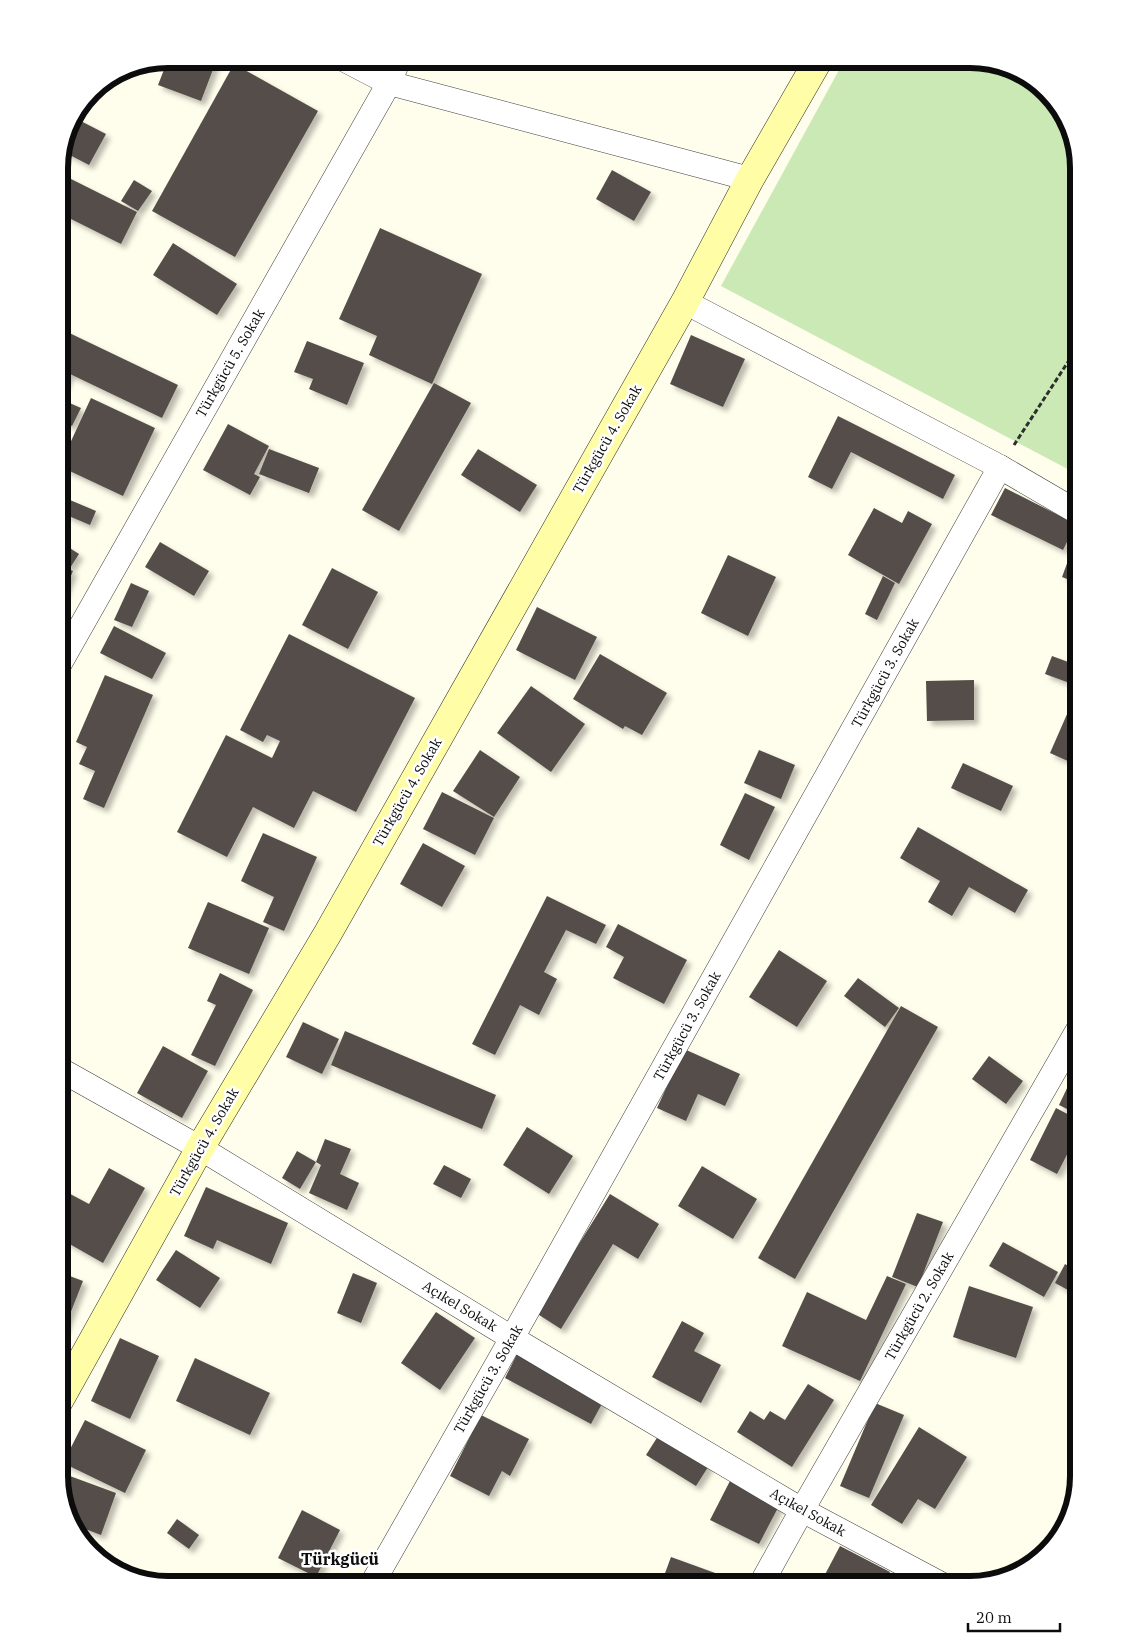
<svg xmlns="http://www.w3.org/2000/svg" width="1138" height="1643" font-family="'IBM Plex Serif',serif">
<style>
.green{fill:#cbe9b4}
.building{fill:#554e48;filter:url(#shadow)}
.lines{fill:none;stroke-linecap:round;stroke-linejoin:round}
.street-casing{stroke:#3f3f3f;stroke-width:25}
.secondary-casing{stroke:#2e2e2e;stroke-width:29}
.path{stroke:#2e2e2e;stroke-width:3;stroke-dasharray:5 2.5;stroke-linecap:butt}
.street{stroke:#fff;stroke-width:24}
.secondary{stroke:#fffda6;stroke-width:28}
.labels{text-anchor:middle;stroke-width:5;stroke-linejoin:round;paint-order:stroke}
.street-label{font-size:14px;fill:#0c0c0c;stroke:#fff}
.quarter-label{font-size:16px;font-weight:bold;fill:#0c0c0c;stroke:#fff}
.rim{fill:none;stroke:#0c0c0c;stroke-width:6}
</style>
<defs>
<filter id="shadow"><feDropShadow dx="4.5" dy="4.5" stdDeviation="2.5" flood-color="#0004"/></filter>
</defs>
<rect width="100%" height="100%" fill="#fffdeb"/>
<polygon class="green" points="845,59 977,59 1025,74 1065,114 1079,168 1079,475 721,286"/>
<g class="building">
<polygon points="168,59 217,59 201,101 158,85 167,62 161,60"/>
<polygon points="234,64 318,111 235,257 152,211"/>
<polygon points="73,117 106,134 89,165 64,152 59,159 67,126"/>
<polygon points="612,170 651,192 634,221 596,199"/>
<polygon points="59,173 137,212 121,244 59,213"/>
<polygon points="134,180 152,191 138,211 121,201"/>
<polygon points="380,228 482,274 432,384 369,355 377,336 339,319"/>
<polygon points="173,243 237,284 217,315 153,275"/>
<polygon points="61,329 178,385 162,418 70,374 63,387 59,385 59,333"/>
<polygon points="691,335 745,359 723,407 670,384"/>
<polygon points="307,341 364,363 347,405 309,389 313,379 294,372"/>
<polygon points="434,383 471,403 399,531 362,510"/>
<polygon points="91,398 155,428 123,496 59,466 59,449 66,452"/>
<polygon points="65,401 81,408 72,426 59,420 59,413"/>
<polygon points="838,416 955,475 943,499 851,452 832,489 808,477"/>
<polygon points="228,424 269,446 254,474 260,477 250,495 203,470"/>
<polygon points="269,449 319,468 309,493 259,474"/>
<polygon points="478,449 537,485 520,512 461,475"/>
<polygon points="1005,488 1076,524 1063,550 991,515"/>
<polygon points="70,500 96,511 90,525 64,514"/>
<polygon points="874,508 902,523 908,511 932,524 899,584 848,555"/>
<polygon points="1079,531 1079,584 1062,577"/>
<polygon points="160,542 209,571 194,596 145,567"/>
<polygon points="65,545 79,554 70,568 59,561 59,554"/>
<polygon points="728,555 776,577 748,636 701,613"/>
<polygon points="59,565 73,571 59,604"/>
<polygon points="332,568 378,592 348,649 302,625"/>
<polygon points="883,576 895,583 877,620 865,614"/>
<polygon points="131,583 149,591 132,627 114,620"/>
<polygon points="537,607 597,637 575,680 516,650"/>
<polygon points="114,626 166,653 152,679 100,653"/>
<polygon points="289,634 415,698 356,812 313,791 294,828 253,807 227,857 177,832 226,735 272,758 280,741 267,735 263,742 240,730"/>
<polygon points="600,654 667,693 642,735 625,726 623,729 573,699"/>
<polygon points="1052,656 1079,666 1079,672 1075,685 1045,674"/>
<polygon points="105,675 153,695 104,808 83,799 95,771 79,764 87,747 76,742"/>
<polygon points="974,680 974,720 927,721 926,681"/>
<polygon points="531,686 585,724 551,772 497,733"/>
<polygon points="1071,705 1079,708 1079,766 1050,753"/>
<polygon points="480,750 520,777 494,817 453,791"/>
<polygon points="759,750 795,765 781,799 744,783"/>
<polygon points="963,763 1013,786 1001,811 951,788"/>
<polygon points="442,792 494,818 475,855 423,829"/>
<polygon points="745,793 775,807 749,860 720,845"/>
<polygon points="918,827 1028,890 1015,913 969,887 952,916 928,902 940,881 900,858"/>
<polygon points="263,833 317,857 284,931 263,922 274,897 241,881"/>
<polygon points="423,843 465,866 442,907 400,884"/>
<polygon points="547,896 606,925 596,944 566,930 544,972 557,979 539,1015 520,1005 495,1055 472,1044"/>
<polygon points="208,902 269,928 249,974 188,948"/>
<polygon points="618,924 687,960 664,1004 613,978 624,957 606,947"/>
<polygon points="779,950 827,981 797,1027 749,997"/>
<polygon points="220,973 253,990 215,1066 191,1055 216,1005 207,1001"/>
<polygon points="858,978 899,1008 885,1027 844,996"/>
<polygon points="901,1006 938,1027 795,1279 758,1258"/>
<polygon points="303,1022 339,1039 322,1074 286,1057"/>
<polygon points="345,1031 496,1095 482,1129 331,1065"/>
<polygon points="163,1046 208,1071 182,1118 137,1093"/>
<polygon points="684,1049 740,1074 725,1106 698,1094 686,1121 657,1108"/>
<polygon points="989,1056 1023,1081 1006,1104 972,1079"/>
<polygon points="1079,1063 1079,1115 1059,1105"/>
<polygon points="1056,1108 1079,1120 1079,1149 1072,1145 1057,1174 1030,1160"/>
<polygon points="527,1127 573,1156 549,1194 503,1165"/>
<polygon points="325,1139 351,1149 340,1174 359,1183 347,1210 309,1193 321,1165 316,1162"/>
<polygon points="297,1151 316,1162 300,1189 282,1178"/>
<polygon points="444,1165 471,1179 461,1198 433,1184"/>
<polygon points="702,1166 757,1199 733,1239 678,1206"/>
<polygon points="109,1168 145,1188 103,1263 59,1238 59,1188 89,1204"/>
<polygon points="206,1187 288,1223 271,1264 217,1240 213,1249 184,1236"/>
<polygon points="610,1194 659,1224 638,1259 613,1244 561,1329 536,1313"/>
<polygon points="917,1213 943,1222 918,1287 892,1277"/>
<polygon points="1003,1242 1058,1272 1044,1297 989,1266"/>
<polygon points="176,1250 220,1278 200,1308 156,1280"/>
<polygon points="1065,1264 1079,1272 1079,1296 1055,1283"/>
<polygon points="59,1272 83,1281 63,1332 59,1331"/>
<polygon points="353,1273 377,1283 361,1323 337,1313"/>
<polygon points="887,1276 906,1284 860,1381 782,1346 807,1292 866,1320"/>
<polygon points="969,1286 1033,1307 1016,1358 953,1337"/>
<polygon points="436,1312 475,1338 440,1390 401,1363"/>
<polygon points="682,1321 704,1333 694,1351 721,1365 701,1403 652,1377"/>
<polygon points="120,1338 159,1356 130,1419 91,1401"/>
<polygon points="517,1354 604,1400 591,1424 505,1378"/>
<polygon points="195,1358 270,1393 250,1435 176,1401"/>
<polygon points="808,1384 834,1400 792,1467 737,1432 750,1411 764,1420 770,1411 785,1420"/>
<polygon points="875,1403 904,1415 869,1498 840,1486"/>
<polygon points="481,1415 529,1439 510,1476 502,1471 489,1496 450,1476"/>
<polygon points="85,1420 146,1450 125,1493 63,1463"/>
<polygon points="919,1427 967,1457 935,1509 918,1499 902,1524 871,1505"/>
<polygon points="660,1433 710,1464 696,1486 646,1455"/>
<polygon points="59,1472 116,1493 101,1535 72,1524"/>
<polygon points="732,1477 781,1502 759,1544 710,1520"/>
<polygon points="302,1510 340,1530 316,1577 278,1558"/>
<polygon points="177,1519 199,1535 189,1549 167,1533"/>
<polygon points="840,1546 890,1572 884,1584 820,1584"/>
<polygon points="671,1557 729,1578 727,1584 661,1584"/>
<polygon points="894,1577 912,1584 891,1584"/>
</g>
<g class="lines">
<g class="street-casing">
<g id="street">
<polyline points="343,59 389,83 750,179"/>
<polyline points="685,302 1000,467 1079,513"/>
<polyline points="59,665 389,83 399,59"/>
<polyline points="59,1069 200,1148 512,1338 802,1510 941,1584"/>
<polyline points="372,1584 512,1338 1000,467"/>
<polyline points="761,1584 802,1510 1079,1028"/>
</g>
</g>
<g class="secondary-casing">
<polyline id="secondary" points="59,1401 200,1148 328,933 685,302 750,179 819,59"/>
</g>
<polyline class="path" points="1014,445 1079,345"/>
<use href="#street" class="street"/>
<use href="#secondary" class="secondary"/>
</g>
<g class="labels">
<g class="street-label">
<text transform="translate(230 363) rotate(-60)" y="5">Türkgücü 5. Sokak</text>
<text transform="translate(607 439) rotate(-60)" y="5">Türkgücü 4. Sokak</text>
<text transform="translate(885 673) rotate(-61)" y="5">Türkgücü 3. Sokak</text>
<text transform="translate(407 792) rotate(-60)" y="5">Türkgücü 4. Sokak</text>
<text transform="translate(687 1026) rotate(-61)" y="5">Türkgücü 3. Sokak</text>
<text transform="translate(204 1142) rotate(-60)" y="5">Türkgücü 4. Sokak</text>
<text transform="translate(460 1306) rotate(31)" y="5">Açıkel Sokak</text>
<text transform="translate(919 1306) rotate(-60)" y="5">Türkgücü 2. Sokak</text>
<text transform="translate(488 1379) rotate(-60)" y="5">Türkgücü 3. Sokak</text>
<text transform="translate(808 1512) rotate(29)" y="5">Açıkel Sokak</text>
</g>
<g class="quarter-label">
<text x="340" y="1565">Türkgücü</text>
</g>
</g>
<path d="M0 0H1138V1643H0ZM168 68H970A100 100 0 0 1 1070 168V1476A100 100 0 0 1 970 1576H168A100 100 0 0 1 68 1476V168A100 100 0 0 1 168 68Z" fill="#fff" fill-rule="evenodd"/>
<path class="rim" d="M168 68H970A100 100 0 0 1 1070 168V1476A100 100 0 0 1 970 1576H168A100 100 0 0 1 68 1476V168A100 100 0 0 1 168 68Z"/>
<path d="M968 1623v8h92v-8" fill="none" stroke="#0c0c0c" stroke-width="2.5"/>
<text x="976" y="1623" font-size="15" fill="#0c0c0c" stroke="#ffffff" stroke-width="4" paint-order="stroke">20 m</text>
</svg>
